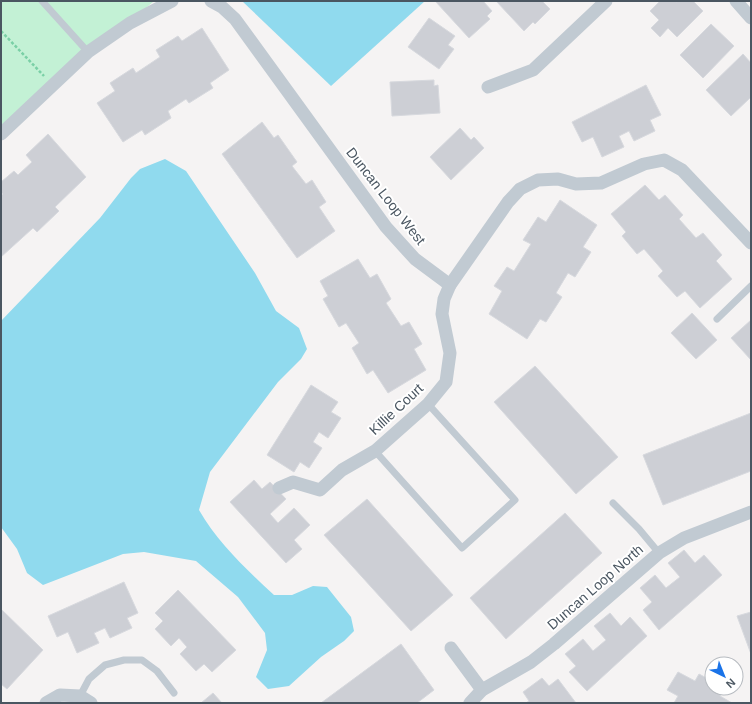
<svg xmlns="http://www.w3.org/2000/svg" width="752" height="704" font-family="Helvetica,sans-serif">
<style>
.green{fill:#c3f1d5}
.water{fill:#90daee}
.building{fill:#cdcfd5;stroke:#d7d9de}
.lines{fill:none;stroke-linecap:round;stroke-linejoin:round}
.path{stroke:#7ad0a6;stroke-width:2.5;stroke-dasharray:3 2;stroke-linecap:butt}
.lane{stroke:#c1cad2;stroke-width:7}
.street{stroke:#c1cad2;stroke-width:13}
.labels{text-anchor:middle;stroke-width:4;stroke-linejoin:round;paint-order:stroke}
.street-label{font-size:14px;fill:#4a5661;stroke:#fff}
</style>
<rect width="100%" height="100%" fill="#f5f3f3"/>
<polygon class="green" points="1,1 154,1 1,134"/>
<g class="water">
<polygon points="242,1 425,1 331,86"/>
<path d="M 165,159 L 186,171 L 255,273 L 276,311 L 299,328 L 307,349 L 301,359 L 278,382 L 210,472 L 199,510 C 218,543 246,569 274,595 L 292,595 L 313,586 L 327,587 L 351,617 L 354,631 L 344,641 L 321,657 L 289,686 L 268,689 L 256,677 L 267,650 L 265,633 L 238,597 L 196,561 L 144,552 L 123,554 L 43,585 L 27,573 L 17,549 L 1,527 L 1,321 L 100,218 L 131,178 L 140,169 Z"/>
</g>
<g class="building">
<polygon points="437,1 483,1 492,11 487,16 490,19 469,38 436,2"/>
<polygon points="496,1 542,1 550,9 535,24 533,22 524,31"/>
<polygon points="660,1 675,1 676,2 678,1 693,1 703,11 677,37 668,28 660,37 651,28 659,20 650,11"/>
<polygon points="429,18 455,36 448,45 454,49 439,69 408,47"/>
<polygon points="711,24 734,46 703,78 680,55"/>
<polygon points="202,28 229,70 210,83 213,88 189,103 186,99 168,111 171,118 145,135 142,130 123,142 97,103 115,91 110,83 133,68 136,73 160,57 156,50 178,36 182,41"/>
<polygon points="743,54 751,63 751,97 731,116 706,90"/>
<polygon points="434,80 434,86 438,85 440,113 392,116 390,82"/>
<polygon points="646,85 661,115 650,120 655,131 634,141 629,131 619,136 624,147 602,157 593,137 582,142 572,122"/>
<polygon points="262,122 274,138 278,135 297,162 292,166 306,184 312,180 326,202 319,207 335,231 297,258 222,154"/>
<polygon points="460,128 471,140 474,137 484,148 451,180 430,157"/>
<polygon points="48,134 86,177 55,207 59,211 37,232 33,228 1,257 1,195 3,194 1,192 1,182 14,171 18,175 32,162 26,155"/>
<polygon points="645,185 659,200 665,195 683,215 679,219 696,238 703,233 722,255 716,261 732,279 700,308 685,291 677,297 658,276 663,271 644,249 637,254 622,236 626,232 611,214"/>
<polygon points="560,200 597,225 583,247 591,252 575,277 568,273 556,293 562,297 546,322 540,319 527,339 489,314 502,291 494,286 507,267 514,271 531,244 523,240 538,217 546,222"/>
<polygon points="358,259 370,278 377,274 391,299 386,303 401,326 409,322 422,344 414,349 426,370 388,393 373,370 367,374 352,348 359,343 346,323 339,327 323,299 328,296 320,281"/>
<polygon points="692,313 717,340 696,359 671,333"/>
<polygon points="751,320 751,360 731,338"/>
<polygon points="535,366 618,457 576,494 494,402"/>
<polygon points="311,385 338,402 331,412 341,418 328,438 319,432 313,442 322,448 309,468 300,462 294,472 267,455"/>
<polygon points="751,413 751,471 663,505 643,455"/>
<polygon points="254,480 262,489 270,482 286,499 270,514 278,523 294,508 310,525 294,540 302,549 286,563 230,502"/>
<polygon points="367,499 453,595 411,631 324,535"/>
<polygon points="565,513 602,553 506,639 470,598"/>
<polygon points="684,550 695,563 704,555 722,575 659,630 643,610 652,602 640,588 655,575 666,588 680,577 668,563"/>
<polygon points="124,582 138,613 127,618 132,628 110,638 105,628 94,633 99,643 77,653 68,632 57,637 48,616"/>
<polygon points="178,590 236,650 212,672 204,664 196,671 180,654 187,647 179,638 171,646 155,629 163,621 155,613"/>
<polygon points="1,609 43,650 7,689 1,684"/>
<polygon points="751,612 751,654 737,616"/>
<polygon points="610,613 621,626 630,617 647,636 587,691 569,672 576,666 565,654 583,639 593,651 606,640 594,626"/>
<polygon points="401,644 434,690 417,703 321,703"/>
<polygon points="678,672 695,681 699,674 712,681 712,688 724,688 720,696 732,703 674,703 678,696 667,690"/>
<polygon points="542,678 549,686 558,679 576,703 526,703 529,701 523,692"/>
<polygon points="213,693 222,703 201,703"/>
</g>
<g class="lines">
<polyline class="path" points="1,31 44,76"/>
<g class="lane">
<polyline points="42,1 88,52"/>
<polyline points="717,319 751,286"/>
<polyline points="375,451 462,548 515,500 428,404"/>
<polyline points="613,503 639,529 659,553"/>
<polyline points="80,696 89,679 105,665 124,660 142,660 157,671 174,693"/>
</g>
<g class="street">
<polyline points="211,1 222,7 235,19 386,227 415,259 450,285"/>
<polyline points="736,1 751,18"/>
<polyline points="488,87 533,70 606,1"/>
<polyline points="1,134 88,52 130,23 172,1"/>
<polyline points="279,488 293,482 320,490 342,470 375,451 428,404 446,382 450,353 442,314 444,299 450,285 508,202 520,189 538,180 558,179 576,184 601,183 644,164 664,160 682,170 751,243"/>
<polyline points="451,648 482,690"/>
<polyline points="46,703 60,695 80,696 91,703"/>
<polyline points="470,703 482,690 531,662 554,644 659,553 684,538 751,512"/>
</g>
</g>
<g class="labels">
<g class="street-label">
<text transform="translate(386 196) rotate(52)" y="5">Duncan Loop West</text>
<text transform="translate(396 409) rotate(-43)" y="5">Killie Court</text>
<text transform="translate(595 587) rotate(-41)" y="5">Duncan Loop North</text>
</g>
</g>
<rect width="752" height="704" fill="none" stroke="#4a5661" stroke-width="4"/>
<g transform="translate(724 676) rotate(137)"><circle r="19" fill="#ffffff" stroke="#b7bbc0"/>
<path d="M0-3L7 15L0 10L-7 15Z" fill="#1a73e8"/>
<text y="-6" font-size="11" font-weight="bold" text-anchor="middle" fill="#4a5661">N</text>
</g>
</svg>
